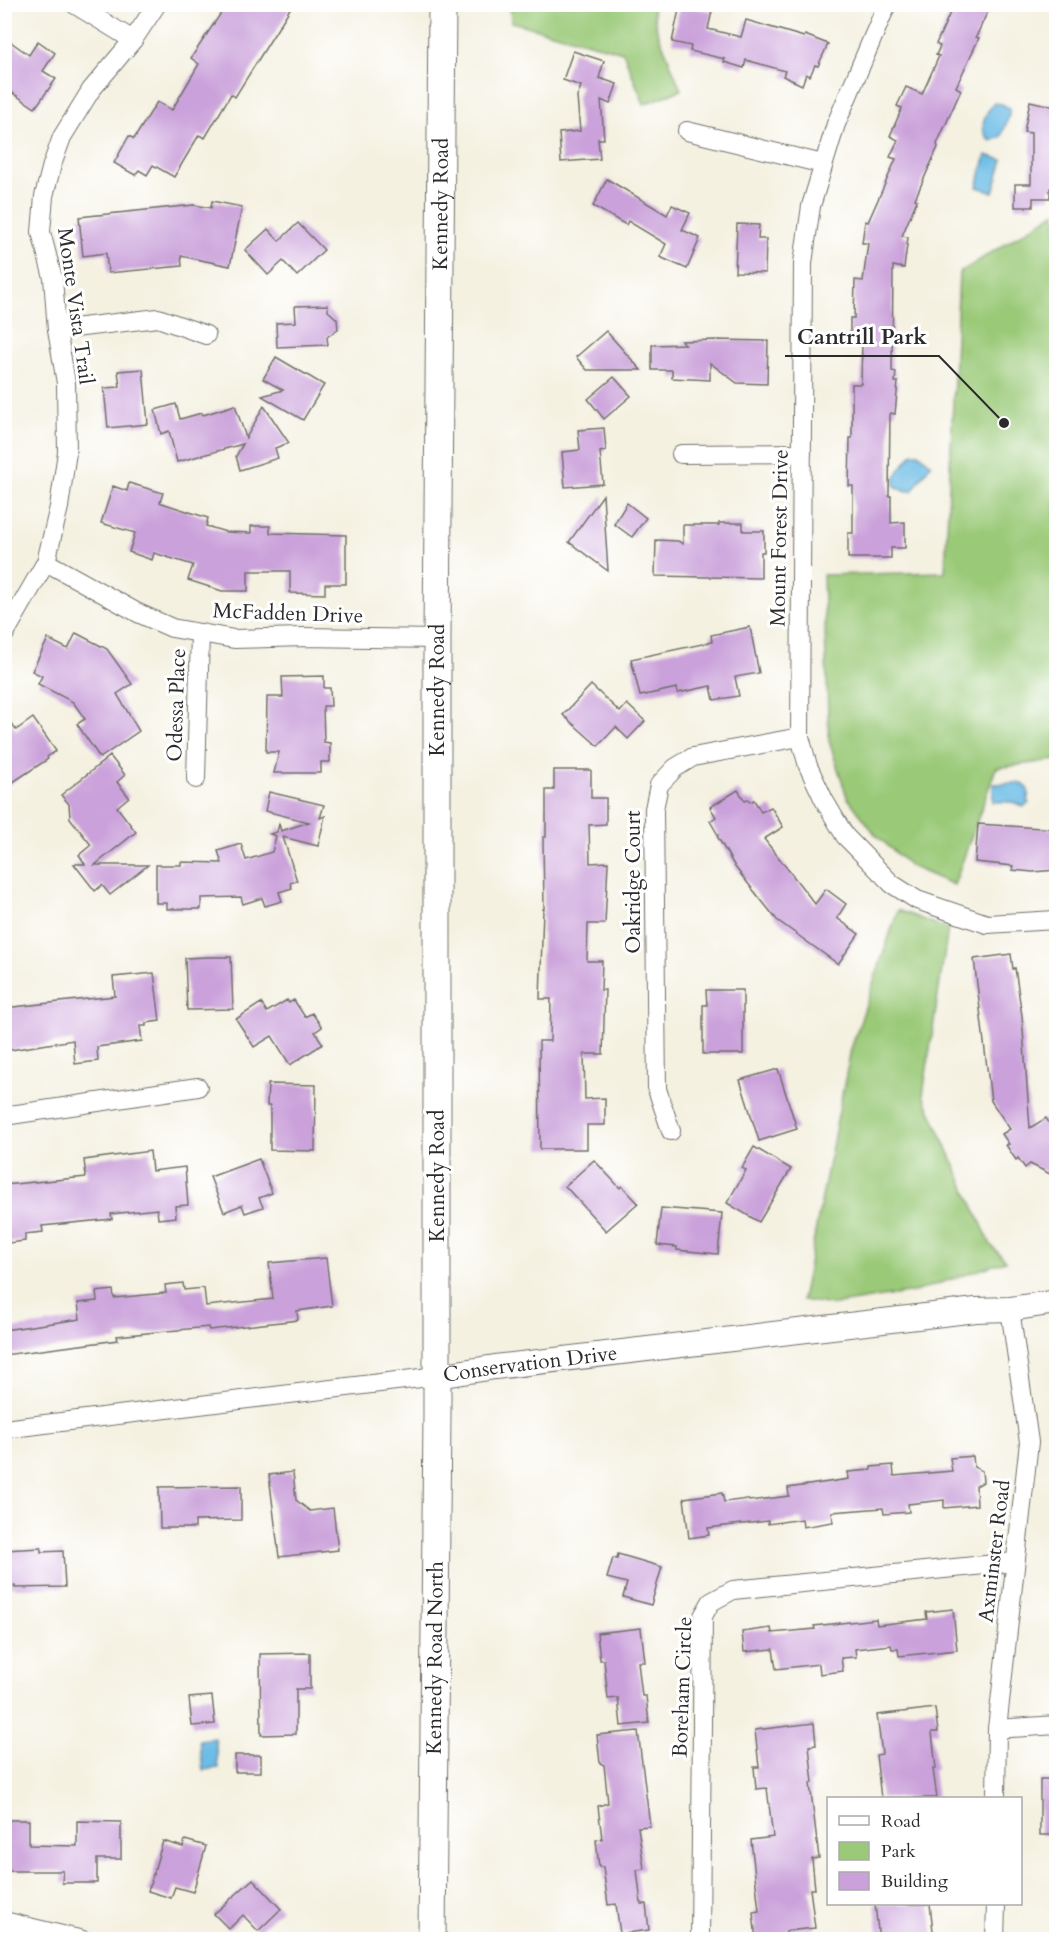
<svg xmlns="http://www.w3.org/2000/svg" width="1061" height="1944" font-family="Cardo,serif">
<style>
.green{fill:#9ac977;stroke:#627a51;stroke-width:1.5}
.water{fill:#6bbce6;stroke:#4b7488;stroke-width:1.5}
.building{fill:#caa1da}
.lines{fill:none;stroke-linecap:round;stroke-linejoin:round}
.minor-casing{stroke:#71706b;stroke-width:20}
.tertiary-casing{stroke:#71706b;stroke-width:26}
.secondary-casing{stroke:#71706b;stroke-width:29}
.minor{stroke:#fff;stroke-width:18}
.tertiary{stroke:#fff;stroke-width:24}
.secondary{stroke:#fff;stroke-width:27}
.labels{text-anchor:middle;stroke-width:6;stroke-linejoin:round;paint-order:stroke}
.street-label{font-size:21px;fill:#2b2b2b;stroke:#fff}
.leader{fill:none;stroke:#2b2b2b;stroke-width:2}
.callout-dot{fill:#2b2b2b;stroke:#fff;stroke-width:2}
.callout-label{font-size:22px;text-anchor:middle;font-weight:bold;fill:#2b2b2b;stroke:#fff;stroke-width:6;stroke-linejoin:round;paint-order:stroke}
</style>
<rect width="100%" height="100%" fill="#fff"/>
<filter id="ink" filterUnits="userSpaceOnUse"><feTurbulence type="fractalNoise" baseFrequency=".0167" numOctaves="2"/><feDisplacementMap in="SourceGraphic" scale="12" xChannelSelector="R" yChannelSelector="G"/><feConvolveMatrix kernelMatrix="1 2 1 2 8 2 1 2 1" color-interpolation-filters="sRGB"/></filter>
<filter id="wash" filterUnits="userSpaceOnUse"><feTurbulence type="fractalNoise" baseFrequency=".008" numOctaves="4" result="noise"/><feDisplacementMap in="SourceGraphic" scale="24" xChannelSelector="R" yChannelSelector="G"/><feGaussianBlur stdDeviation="1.35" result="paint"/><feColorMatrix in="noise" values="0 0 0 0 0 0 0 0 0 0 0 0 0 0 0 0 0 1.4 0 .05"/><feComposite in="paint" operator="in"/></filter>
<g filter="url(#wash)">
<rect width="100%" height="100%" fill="#f4f1e1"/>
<g class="green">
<polygon points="510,5 652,5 657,30 681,90 644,104 623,52 511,22"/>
<polygon points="1056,212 1056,760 996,768 954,885 910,866 875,834 847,797 829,741 823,575 945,572 959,273"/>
<polygon points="898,910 948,929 923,1095 991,1245 1006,1261 914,1292 832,1305 802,1300 851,1049"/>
</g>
<g class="water">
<path d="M 994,103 L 1002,104 L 1009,108 L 1009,116 L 1001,137 L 991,141 C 977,131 984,114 994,103 Z"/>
<polygon points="986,155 1003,160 993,192 977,187"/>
<path d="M 913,453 L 919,453 L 931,464 L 912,491 L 904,491 L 895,486 C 892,474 906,463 913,453 Z"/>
<path d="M 1017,783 L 1025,785 C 1029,790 1030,794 1027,800 L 1029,803 L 1023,807 C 1015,800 1004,802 993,802 L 993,784 Z"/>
<polygon points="215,1738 218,1768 203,1770 199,1740"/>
</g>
<g id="blocks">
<g class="building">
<polygon points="227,4 293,4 235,97 231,94 205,138 199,135 174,177 153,165 147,175 139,170 135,175 114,163 129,136 134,139 157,102 172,110 199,64 191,58"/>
<polygon points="954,4 991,4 976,37 979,38 956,87 961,90 937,144 938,147 915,199 917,200 902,236 908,237 904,268 893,266 892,371 896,372 895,382 898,382 895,414 890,413 889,496 891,496 891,523 905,522 905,548 891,548 891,558 848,558 848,533 853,533 853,486 849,486 850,438 852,438 852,384 861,384 862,342 850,342 850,318 854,318 855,280 863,281 868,243 862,243 865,221 868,222 896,159 890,157 898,140 890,136 902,108 897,106 906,87 922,94 939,56 936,55 940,46 936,44"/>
<polygon points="680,5 712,11 708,29 741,37 746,20 804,37 805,35 828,44 818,66 815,65 810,76 806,74 802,85 783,76 785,71 746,60 744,68 724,62 725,59 690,51 691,46 672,42"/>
<polygon points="4,37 29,55 38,41 55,53 43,71 56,79 35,108 4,87"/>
<polygon points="573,51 604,61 599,78 617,84 610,104 601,100 604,139 598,139 600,159 561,162 559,133 580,131 577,97 581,86 563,80"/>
<polygon points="1030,101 1056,107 1056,184 1054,184 1054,188 1050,188 1050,198 1033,198 1033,207 1015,207 1015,184 1031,184 1031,133 1024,132"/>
<polygon points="607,179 667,215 672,205 690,213 682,230 700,238 687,269 660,257 666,244 628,221 626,225 593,206"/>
<polygon points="212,201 242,207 230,266 181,256 182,266 108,273 106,253 83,256 79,217 194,205 211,208"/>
<polygon points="298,223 324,250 297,276 283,261 268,275 245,250 268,229 279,241"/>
<polygon points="737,224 759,225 758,239 766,239 765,273 735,272"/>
<polygon points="328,305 328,311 337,319 338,329 327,337 328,345 277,347 276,323 296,322 295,306"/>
<polygon points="606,331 641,370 587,370 576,357"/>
<polygon points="717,340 768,341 767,384 737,383 710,363 710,380 672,378 672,370 652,370 652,345 685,344 681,341"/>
<polygon points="276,357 324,385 303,420 262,396 283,390 263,379"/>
<polygon points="143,369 148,424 108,428 104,388 120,387 118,371"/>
<polygon points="614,377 631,396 604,419 588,399"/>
<polygon points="176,404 180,419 202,413 203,415 235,405 246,438 264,406 289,443 275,448 278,458 240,470 236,456 243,444 177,462 169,431 161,434 155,410"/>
<polygon points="604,428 606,451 600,452 603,484 565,487 562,452 580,450 578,430"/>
<polygon points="129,483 163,493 160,502 162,503 208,518 206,526 226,532 251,533 251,526 270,526 270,533 346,535 346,584 325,584 325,594 290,593 290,571 248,571 248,591 222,591 188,580 193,565 154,553 152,560 129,552 135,533 101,523 113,486 127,491"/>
<polygon points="603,495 608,571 569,542"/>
<polygon points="627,503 646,518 632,537 614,524"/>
<polygon points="719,523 743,523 743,531 764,531 764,552 761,552 761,578 655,576 656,540 678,541 683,544 683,525 719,525"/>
<polygon points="750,627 759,673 735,677 739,696 714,700 711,686 678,693 677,688 640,696 631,659 712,642 711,635"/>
<polygon points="76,633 107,649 132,684 117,694 139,731 100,758 77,724 85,719 73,702 38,684 42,676 32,671 48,639 68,649"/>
<polygon points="324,676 324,688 330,688 331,706 323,706 324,742 330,743 330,762 321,762 321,773 274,773 279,752 266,752 267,697 283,697 282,677"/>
<polygon points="591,685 620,712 627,704 645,721 628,739 616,727 598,746 563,715"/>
<polygon points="4,714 16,730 33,718 56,751 47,757 48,759 4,788"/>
<polygon points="110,756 125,775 117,782 129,797 117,807 136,832 95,865 148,865 110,895 102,885 95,891 74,864 85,864 79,855 91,845 70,818 69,804 61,795"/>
<polygon points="554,770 591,770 591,798 606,798 606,824 589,825 590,863 608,862 605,924 588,924 587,961 602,961 601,990 605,990 603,1054 584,1054 585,1099 605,1098 605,1125 587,1125 587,1149 540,1149 539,1041 550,1041 551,999 540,999 543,909 544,909 543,837 546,837 546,790 554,790"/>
<polygon points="738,790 745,801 748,799 750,802 754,800 761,812 771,807 783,827 764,839 815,904 826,889 846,904 837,918 859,934 838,964 777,920 735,867 717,836 718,835 710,821 716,817 710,807"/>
<polygon points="269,792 324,805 320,818 325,816 318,846 283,837 297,881 290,883 292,888 279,892 282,901 265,906 262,898 243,904 241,897 201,898 201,909 167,909 167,903 156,903 156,865 181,865 181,862 222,863 218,851 241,844 246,860 272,852 276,836 270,834 277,832 279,824 281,831 309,822 265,811"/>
<polygon points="978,824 1056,829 1056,870 1033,872 1012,870 1013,866 975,862"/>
<polygon points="1011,954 1013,969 1015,968 1022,1016 1030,1128 1046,1118 1056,1134 1056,1177 1030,1164 1025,1168 1018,1158 1016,1160 1006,1145 1009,1144 1002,1134 1010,1129 991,1101 974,959"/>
<polygon points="208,957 231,957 233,1009 187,1010 185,958"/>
<polygon points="154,973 160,1021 146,1023 146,1026 140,1026 142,1041 97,1047 98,1061 75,1064 73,1040 4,1051 4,1008 115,996 113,977"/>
<polygon points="706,990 743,990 743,1054 703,1054 703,1005 707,1005"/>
<polygon points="287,1000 289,1003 294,1000 305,1017 312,1013 322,1027 315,1032 323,1044 290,1065 272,1036 254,1047 236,1019 261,1003 267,1012"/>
<polygon points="778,1069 797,1129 759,1141 740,1080"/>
<polygon points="268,1084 316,1085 315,1151 270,1150 270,1106 267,1106"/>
<polygon points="754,1147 791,1169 759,1222 727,1203 746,1170 742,1168"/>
<polygon points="150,1151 152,1171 185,1167 188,1205 175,1206 176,1217 158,1219 157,1209 111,1214 112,1219 42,1226 43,1232 25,1234 25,1241 8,1243 4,1211 4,1185 86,1177 84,1160"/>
<polygon points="259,1159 272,1193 259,1198 263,1207 245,1213 242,1205 224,1212 210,1177"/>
<polygon points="594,1160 620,1188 622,1186 638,1203 606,1231 565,1186"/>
<polygon points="661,1208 722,1213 718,1254 677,1250 677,1247 657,1245"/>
<polygon points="326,1258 332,1306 297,1311 298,1320 209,1330 208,1327 117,1336 118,1340 4,1355 4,1330 80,1319 78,1303 97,1301 96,1292 113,1290 114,1298 166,1293 165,1285 183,1283 184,1290 204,1288 206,1306 273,1299 269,1263"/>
<polygon points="973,1456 974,1467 982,1471 983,1482 976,1486 977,1505 944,1508 944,1500 908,1504 909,1512 884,1514 883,1508 832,1512 833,1522 803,1527 802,1519 768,1524 768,1521 708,1528 709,1535 689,1538 684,1498 722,1493 724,1502 748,1499 749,1501 789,1496 788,1488 849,1479 848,1472 871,1470 871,1467 893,1465 894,1476 952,1471 950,1458"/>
<polygon points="293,1472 296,1500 310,1511 333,1508 338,1550 279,1557 269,1475"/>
<polygon points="241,1486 241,1520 195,1521 195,1528 160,1528 159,1487"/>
<polygon points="41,1548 41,1552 63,1551 65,1587 15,1588 15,1586 4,1586 4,1550"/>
<polygon points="618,1554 662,1567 651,1605 623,1597 627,1583 607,1578 613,1558 617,1559"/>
<polygon points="953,1609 957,1650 899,1656 898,1649 892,1649 891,1645 855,1649 856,1657 841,1658 843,1671 820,1674 819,1664 776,1669 773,1649 744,1652 742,1632 771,1628 772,1633 815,1629 814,1626 876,1619 877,1625 927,1619 926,1612"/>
<polygon points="641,1628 645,1662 638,1662 642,1696 646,1696 649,1723 621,1726 618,1698 608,1699 604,1660 600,1660 597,1633"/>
<polygon points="310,1653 310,1689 296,1689 296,1734 261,1735 260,1654"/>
<polygon points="212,1696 215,1724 192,1726 189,1698"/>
<polygon points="935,1708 938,1732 932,1732 936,1769 933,1769 937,1798 881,1798 876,1755 882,1754 877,1715"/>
<polygon points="814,1723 816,1745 809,1746 813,1783 810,1783 819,1858 812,1859 815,1889 810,1889 815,1928 786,1931 787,1940 756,1940 753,1912 759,1911 751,1840 773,1837 767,1788 756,1789 754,1767 759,1767 755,1730"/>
<polygon points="638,1731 650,1826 638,1827 644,1869 637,1870 641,1904 646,1904 649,1930 620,1934 616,1904 608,1905 603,1867 599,1867 596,1840 602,1839 598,1806 608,1803 604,1765 600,1763 597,1735"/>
<rect x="235" y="1755" width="26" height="17"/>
<rect x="1040" y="1779" width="16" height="56"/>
<polygon points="4,1820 29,1820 29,1845 77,1846 77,1821 121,1822 121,1859 97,1859 97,1883 62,1883 63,1871 5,1871"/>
<polygon points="185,1840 206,1846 193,1892 175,1887 171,1898 148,1891 163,1841 183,1847"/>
<polygon points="253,1879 281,1909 258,1931 243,1915 229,1929 214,1914"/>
<polygon points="875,1904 930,1904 934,1940 879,1940"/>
</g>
</g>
</g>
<g filter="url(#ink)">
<use href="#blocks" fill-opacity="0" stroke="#71706b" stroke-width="1.5"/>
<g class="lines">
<g class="minor-casing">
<g id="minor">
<polyline points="74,4 133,40"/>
<polyline points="887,4 836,124 811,206 803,263 800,737 808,766 824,800 845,836 892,884 917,900 987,924 1056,920"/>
<polyline points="687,131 823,164"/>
<polyline points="57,330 158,318 206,335"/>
<polyline points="681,454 802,453"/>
<polyline points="46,562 138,613 172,628 234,639 303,637 437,639"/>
<polyline points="4,635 46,562 59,507 67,452 66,383 57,330 53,278 41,232 44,196 52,165 62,137 91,90 133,40 157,4"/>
<polyline points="196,779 200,633"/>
<polyline points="4,1116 198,1087"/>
<polyline points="671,1131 657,1089 654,809 659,785 675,768 693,757 800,737"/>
<polyline points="4,1429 437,1376"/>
<polyline points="997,1729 1056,1725"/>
<polyline points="996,1798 997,1729 1029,1442 1010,1309"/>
<polyline points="4,1921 83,1940"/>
<polyline points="700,1940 703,1616 711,1602 733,1590 1015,1562"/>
<polyline points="995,1940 996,1904"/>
</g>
</g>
<g class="tertiary-casing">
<g id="tertiary">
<path id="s1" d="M 437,1376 L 495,1367 L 976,1310 L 1010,1309 L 1056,1302"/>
</g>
</g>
<g class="secondary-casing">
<g id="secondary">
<path id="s2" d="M 432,1940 L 437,1415 L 437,639 L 442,4"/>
</g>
</g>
<use href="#minor" class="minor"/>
<use href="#tertiary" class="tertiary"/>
<use href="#secondary" class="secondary"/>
</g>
</g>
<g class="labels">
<g class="street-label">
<text dy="7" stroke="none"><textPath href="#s2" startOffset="1736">Kennedy Road</textPath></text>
<text transform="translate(76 306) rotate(82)" y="7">Monte Vista Trail</text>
<text transform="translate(779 538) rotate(-89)" y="7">Mount Forest Drive</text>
<text transform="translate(288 613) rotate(2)" y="7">McFadden Drive</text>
<text dy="7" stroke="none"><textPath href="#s2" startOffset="1250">Kennedy Road</textPath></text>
<text transform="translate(176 705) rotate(-88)" y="7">Odessa Place</text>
<text transform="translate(633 882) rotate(-90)" y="7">Oakridge Court</text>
<text transform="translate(437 1176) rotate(-90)" y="7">Kennedy Road</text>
<text dy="7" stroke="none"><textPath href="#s1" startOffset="94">Conservation Drive</textPath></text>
<text transform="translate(994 1551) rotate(-83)" y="7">Axminster Road</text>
<text dy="7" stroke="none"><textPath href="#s2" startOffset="282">Kennedy Road North</textPath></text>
<text transform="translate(682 1687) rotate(-88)" y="7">Boreham Circle</text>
</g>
</g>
<path class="leader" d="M1004 423L939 356H785"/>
<circle class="callout-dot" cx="1004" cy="423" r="6"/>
<g class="callout-label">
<text x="862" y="344">Cantrill Park</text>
</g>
<rect width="1061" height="1944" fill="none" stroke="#fff" stroke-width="24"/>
<rect x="827" y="1797" width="195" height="108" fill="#ffffff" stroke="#aaaaaa" stroke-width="1.5"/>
<rect x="839" y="1816" width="30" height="9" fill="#ffffff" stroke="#aaaaaa" stroke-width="1.5"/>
<text x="881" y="1827" font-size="18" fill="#2b2b2b">Road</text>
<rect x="839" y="1842" width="30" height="18" fill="#9ac977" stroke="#aaaaaa" stroke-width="1.5"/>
<text x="881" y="1857" font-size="18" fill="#2b2b2b">Park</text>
<rect x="839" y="1872" width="30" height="18" fill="#caa1da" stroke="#aaaaaa" stroke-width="1.5"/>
<text x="881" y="1887" font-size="18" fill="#2b2b2b">Building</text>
</svg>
